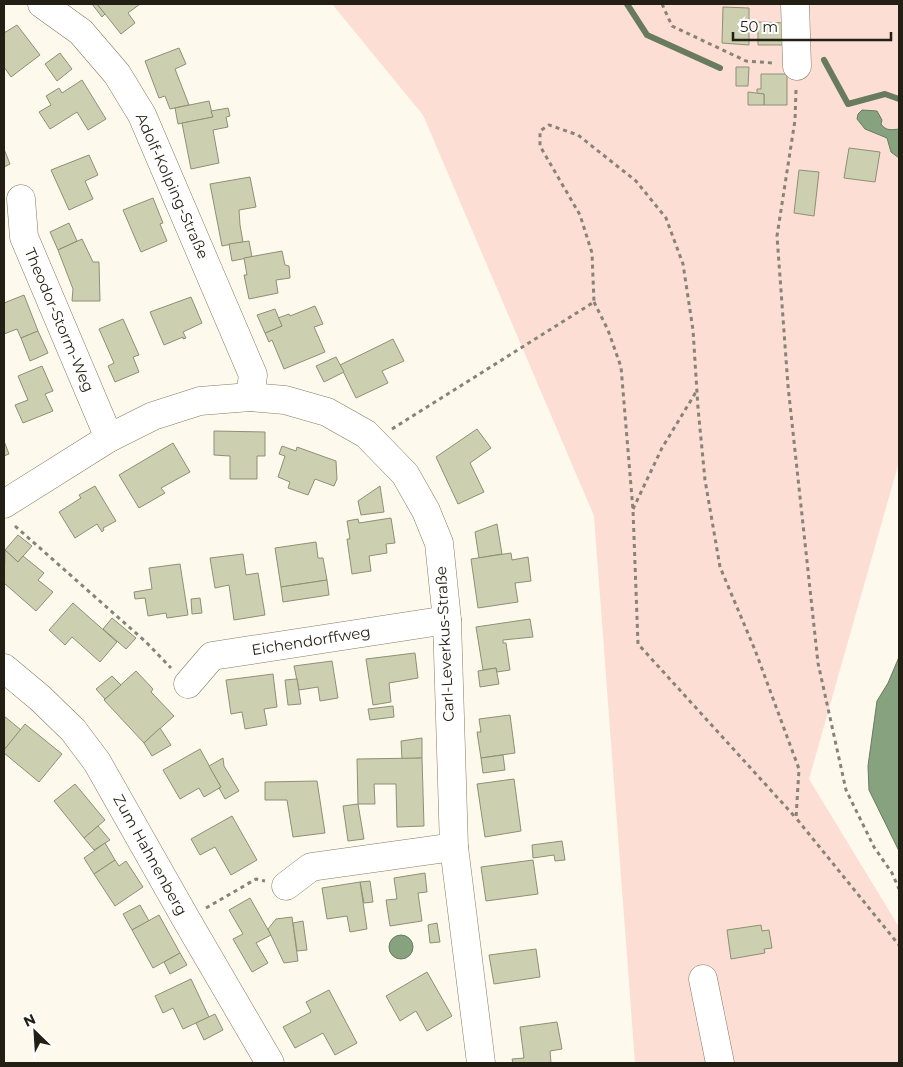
<svg xmlns="http://www.w3.org/2000/svg" width="903" height="1067" font-family="Montserrat,sans-serif">
<style>
.green{fill:#fcded4}
.water{fill:#87a27e;stroke:#697b5e}
.lines{fill:none;stroke-linecap:round;stroke-linejoin:round}
.stream{stroke:#697b5e;stroke-width:6}
.building{fill:#ccd0b1;stroke:#8d9073}
.minor-casing{stroke:#877b60;stroke-width:29}
.path{stroke:#878378;stroke-width:3;stroke-dasharray:4 4;stroke-linecap:butt}
.minor{stroke:#fff;stroke-width:28}
.labels{text-anchor:middle;stroke-width:4;stroke-linejoin:round;paint-order:stroke}
.street-label{font-size:15px;fill:#231f14;stroke:#fff}
</style>
<rect width="100%" height="100%" fill="#fef9ed"/>
<polygon class="green" points="332,4 899,4 899,462 809,779 899,927 899,1063 635,1063 594,516 423,115"/>
<g class="water">
<path d="M 862,110 L 877,111 L 882,120 L 881,124 C 886,131 891,130 899,129 L 899,158 L 891,152 L 887,138 L 865,129 L 857,119 L 858,114 Z"/>
<polygon points="899,657 899,851 869,790 868,766 877,701 888,683"/>
<circle cx="401" cy="947" r="12"/>
</g>
<g class="lines">
<g class="stream">
<polyline points="627,4 647,35 720,68"/>
<polyline points="824,60 848,104 885,94 899,99"/>
</g>
</g>
<g class="building">
<polygon points="92,4 97,4 105,14 102,17"/>
<polygon points="97,4 140,4 128,13 135,23 121,34"/>
<polygon points="723,7 749,8 749,45 722,43"/>
<polygon points="758,22 788,23 787,45 758,45"/>
<polygon points="17,25 40,55 11,77 4,67 4,33"/>
<polygon points="179,48 186,64 175,69 189,105 170,109 165,96 159,98 145,61"/>
<polygon points="60,53 72,69 57,81 45,64"/>
<polygon points="736,67 749,67 748,86 736,86"/>
<polygon points="761,74 787,74 787,105 764,105 764,94 758,94 757,92 757,89 761,89"/>
<polygon points="82,80 106,119 88,130 77,112 50,129 39,112 51,105 46,96 59,88 62,93"/>
<polygon points="748,92 764,94 764,105 748,105"/>
<polygon points="209,101 213,117 178,124 175,108"/>
<polygon points="228,108 230,116 226,117 228,127 213,130 219,163 191,169 182,123 213,117 211,111"/>
<polygon points="849,148 880,152 875,182 844,178"/>
<polygon points="4,149 10,164 4,167"/>
<polygon points="89,155 98,175 85,181 93,199 69,210 51,170"/>
<polygon points="799,170 819,172 814,216 794,213"/>
<polygon points="250,177 256,207 239,210 240,225 243,242 222,246 210,184"/>
<polygon points="153,198 163,223 160,224 167,241 141,252 123,210"/>
<polygon points="69,223 77,241 58,250 50,232"/>
<polygon points="82,239 93,262 99,262 100,301 72,301 73,289 58,250"/>
<polygon points="249,241 252,257 232,261 229,244"/>
<polygon points="282,251 285,265 289,266 290,278 276,280 278,293 249,299 244,275 247,275 244,258"/>
<polygon points="24,295 38,331 21,338 17,329 4,334 4,303"/>
<polygon points="191,297 202,323 183,332 186,338 183,339 183,337 164,345 150,312"/>
<polygon points="315,306 323,324 314,327 325,352 284,369 272,340 269,342 265,333 282,326 278,318 289,314 290,316"/>
<polygon points="275,309 282,326 265,333 257,315"/>
<polygon points="123,319 139,355 133,357 139,372 115,382 108,366 114,363 99,329"/>
<polygon points="38,331 48,353 30,361 21,338"/>
<polygon points="393,339 404,361 382,371 388,383 356,398 340,365"/>
<polygon points="336,357 344,372 324,382 316,366"/>
<polygon points="42,366 53,391 45,394 53,411 23,423 15,405 28,400 18,376"/>
<polygon points="477,429 491,448 470,463 484,492 458,504 436,457"/>
<polygon points="214,431 265,432 265,456 257,456 257,479 230,479 230,456 214,455"/>
<polygon points="4,441 9,454 4,456"/>
<polygon points="173,443 190,472 161,488 165,493 139,508 119,475"/>
<polygon points="282,446 296,451 297,447 336,461 337,479 334,486 315,479 308,495 288,488 290,482 278,477 285,456 279,454"/>
<polygon points="95,486 116,521 103,528 104,530 102,532 97,524 75,538 59,512 81,498 79,495"/>
<polygon points="380,486 384,512 361,515 358,501"/>
<polygon points="391,518 395,543 386,544 387,553 369,556 371,571 352,574 347,539 350,539 347,521 358,519 359,523"/>
<polygon points="497,524 502,554 479,558 475,532"/>
<polygon points="18,535 32,546 18,562 5,550"/>
<polygon points="316,542 318,558 323,558 327,580 281,587 275,548"/>
<polygon points="5,550 18,562 23,556 44,573 38,580 53,592 36,611 4,583"/>
<polygon points="511,553 512,560 528,557 531,581 515,583 518,602 478,608 471,559"/>
<polygon points="243,554 246,575 258,573 265,615 234,620 229,585 215,588 210,558"/>
<polygon points="180,564 188,615 167,618 166,613 148,616 145,598 135,599 134,592 152,589 149,568"/>
<polygon points="327,580 329,595 283,602 281,587"/>
<polygon points="200,598 202,613 192,614 191,599"/>
<polygon points="73,603 117,642 100,662 72,637 65,645 49,630"/>
<polygon points="112,618 136,638 126,649 103,629"/>
<polygon points="530,619 533,637 503,640 503,643 506,643 510,670 497,672 496,668 483,670 476,627"/>
<polygon points="415,653 418,678 389,683 391,702 373,705 366,659"/>
<polygon points="332,661 338,698 320,701 318,687 299,690 294,666"/>
<polygon points="496,668 499,684 480,687 478,671"/>
<polygon points="136,671 153,689 151,692 174,716 144,743 104,700"/>
<polygon points="273,674 277,707 264,709 267,725 245,729 242,712 231,714 226,680"/>
<polygon points="112,676 121,685 105,699 96,689"/>
<polygon points="296,679 297,679 301,704 288,705 285,680"/>
<polygon points="393,706 394,717 370,720 368,709"/>
<polygon points="510,715 515,753 481,758 477,732 481,732 479,719"/>
<polygon points="4,716 21,730 4,750"/>
<polygon points="25,724 62,754 39,782 4,753 4,750"/>
<polygon points="160,728 171,745 152,756 144,743"/>
<polygon points="422,738 422,758 402,759 401,741"/>
<polygon points="200,749 221,787 204,797 199,788 180,799 163,770"/>
<polygon points="503,755 505,770 483,773 481,758"/>
<polygon points="223,758 224,766 239,791 225,799 219,788 221,787 209,766"/>
<polygon points="422,758 424,826 397,827 396,784 374,784 375,804 358,804 357,759"/>
<polygon points="514,779 521,831 485,837 477,784"/>
<polygon points="317,781 325,833 293,837 287,800 265,800 265,782"/>
<polygon points="75,784 105,820 84,838 54,801"/>
<polygon points="358,804 364,839 348,841 343,806"/>
<polygon points="232,816 257,860 231,875 215,847 200,855 191,839"/>
<polygon points="98,826 110,840 94,850 84,838"/>
<polygon points="562,841 565,860 555,861 554,855 533,858 532,845"/>
<polygon points="105,843 115,860 94,874 84,858"/>
<polygon points="115,860 119,866 126,861 143,887 115,906 94,874"/>
<polygon points="533,860 538,894 486,901 481,867"/>
<polygon points="425,873 427,892 418,893 422,921 390,926 386,900 397,899 394,878"/>
<polygon points="370,881 373,902 364,903 360,882"/>
<polygon points="360,882 367,929 350,932 347,916 327,919 322,888"/>
<polygon points="250,898 271,935 256,943 268,963 252,972 233,939 243,934 229,910"/>
<polygon points="140,905 149,921 132,930 123,914"/>
<polygon points="159,915 180,953 153,968 132,930"/>
<polygon points="292,917 298,961 284,963 268,929 276,919"/>
<polygon points="303,921 307,950 297,951 293,923"/>
<polygon points="437,923 440,942 430,943 428,925"/>
<polygon points="761,925 762,931 769,930 772,948 764,949 765,953 731,959 727,930"/>
<polygon points="536,949 540,977 494,984 489,955"/>
<polygon points="180,953 187,965 170,974 164,962"/>
<polygon points="427,972 452,1016 427,1031 416,1011 400,1021 386,996"/>
<polygon points="191,979 209,1017 183,1029 173,1008 163,1013 155,996"/>
<polygon points="329,990 357,1043 335,1055 323,1033 295,1048 283,1027 311,1012 306,1002"/>
<polygon points="215,1014 223,1030 204,1040 196,1023"/>
<polygon points="557,1022 562,1049 550,1051 551,1063 513,1063 512,1059 524,1058 520,1027"/>
</g>
<g class="lines">
<g class="minor-casing">
<g id="minor">
<polyline points="42,4 81,32 117,74 142,115 253,375 250,397"/>
<polyline points="795,4 797,66"/>
<polyline points="21,199 24,237 109,438"/>
<polyline points="4,504 109,438 153,416 200,401 250,397 285,400 327,412 366,434 405,474 426,511 439,543 447,620 454,847 481,1063"/>
<polyline points="4,668 40,698 73,730 97,762 186,919 270,1063"/>
<polyline points="188,684 212,656 447,620"/>
<polyline points="286,886 311,867 454,847"/>
<polyline points="703,979 720,1063"/>
</g>
</g>
<g class="path">
<polyline points="662,4 672,26 746,61 773,63"/>
<polyline points="796,90 795,120 777,236 788,386 818,663 846,790 874,847 892,873 899,889"/>
<polyline points="594,302 608,330 621,367 633,510 638,644 796,818"/>
<polyline points="392,429 594,302 592,253 580,215 540,146 540,131 549,125 578,135 636,181 666,218 683,264 693,330 698,408 705,480 720,567 755,650 799,769 796,818 899,945"/>
<polyline points="633,509 662,448 696,392"/>
<polyline points="15,526 146,642 171,668"/>
<polyline points="206,908 256,879 265,881"/>
</g>
<use href="#minor" class="minor"/>
</g>
<g class="labels">
<g class="street-label">
<text transform="translate(172 186) rotate(66)" y="5">Adolf-Kolping-Straße</text>
<text transform="translate(59 320) rotate(67)" y="5">Theodor-Storm-Weg</text>
<text transform="translate(311 641) rotate(-9)" y="5">Eichendorffweg</text>
<text transform="translate(445 644) rotate(-93)" y="5">Carl-Leverkus-Straße</text>
<text transform="translate(150 855) rotate(61)" y="5">Zum Hahnenberg</text>
</g>
</g>
<rect width="903" height="1067" fill="none" stroke="#231f14" stroke-width="10"/>
<g transform="translate(35 1032) rotate(335)" stroke="#ffffff" stroke-width="4" paint-order="stroke">
<path d="M0-4L9 19L0 12L-9 19Z" fill="#231f14"/>
<text y="-8" font-size="14" font-weight="bold" text-anchor="middle" fill="#231f14">N</text>
</g>
<path d="M733 32v8h158v-8" fill="none" stroke="#231f14" stroke-width="2.5"/>
<text x="740" y="32" font-size="15" fill="#231f14" stroke="#ffffff" stroke-width="4" paint-order="stroke">50 m</text>
</svg>
